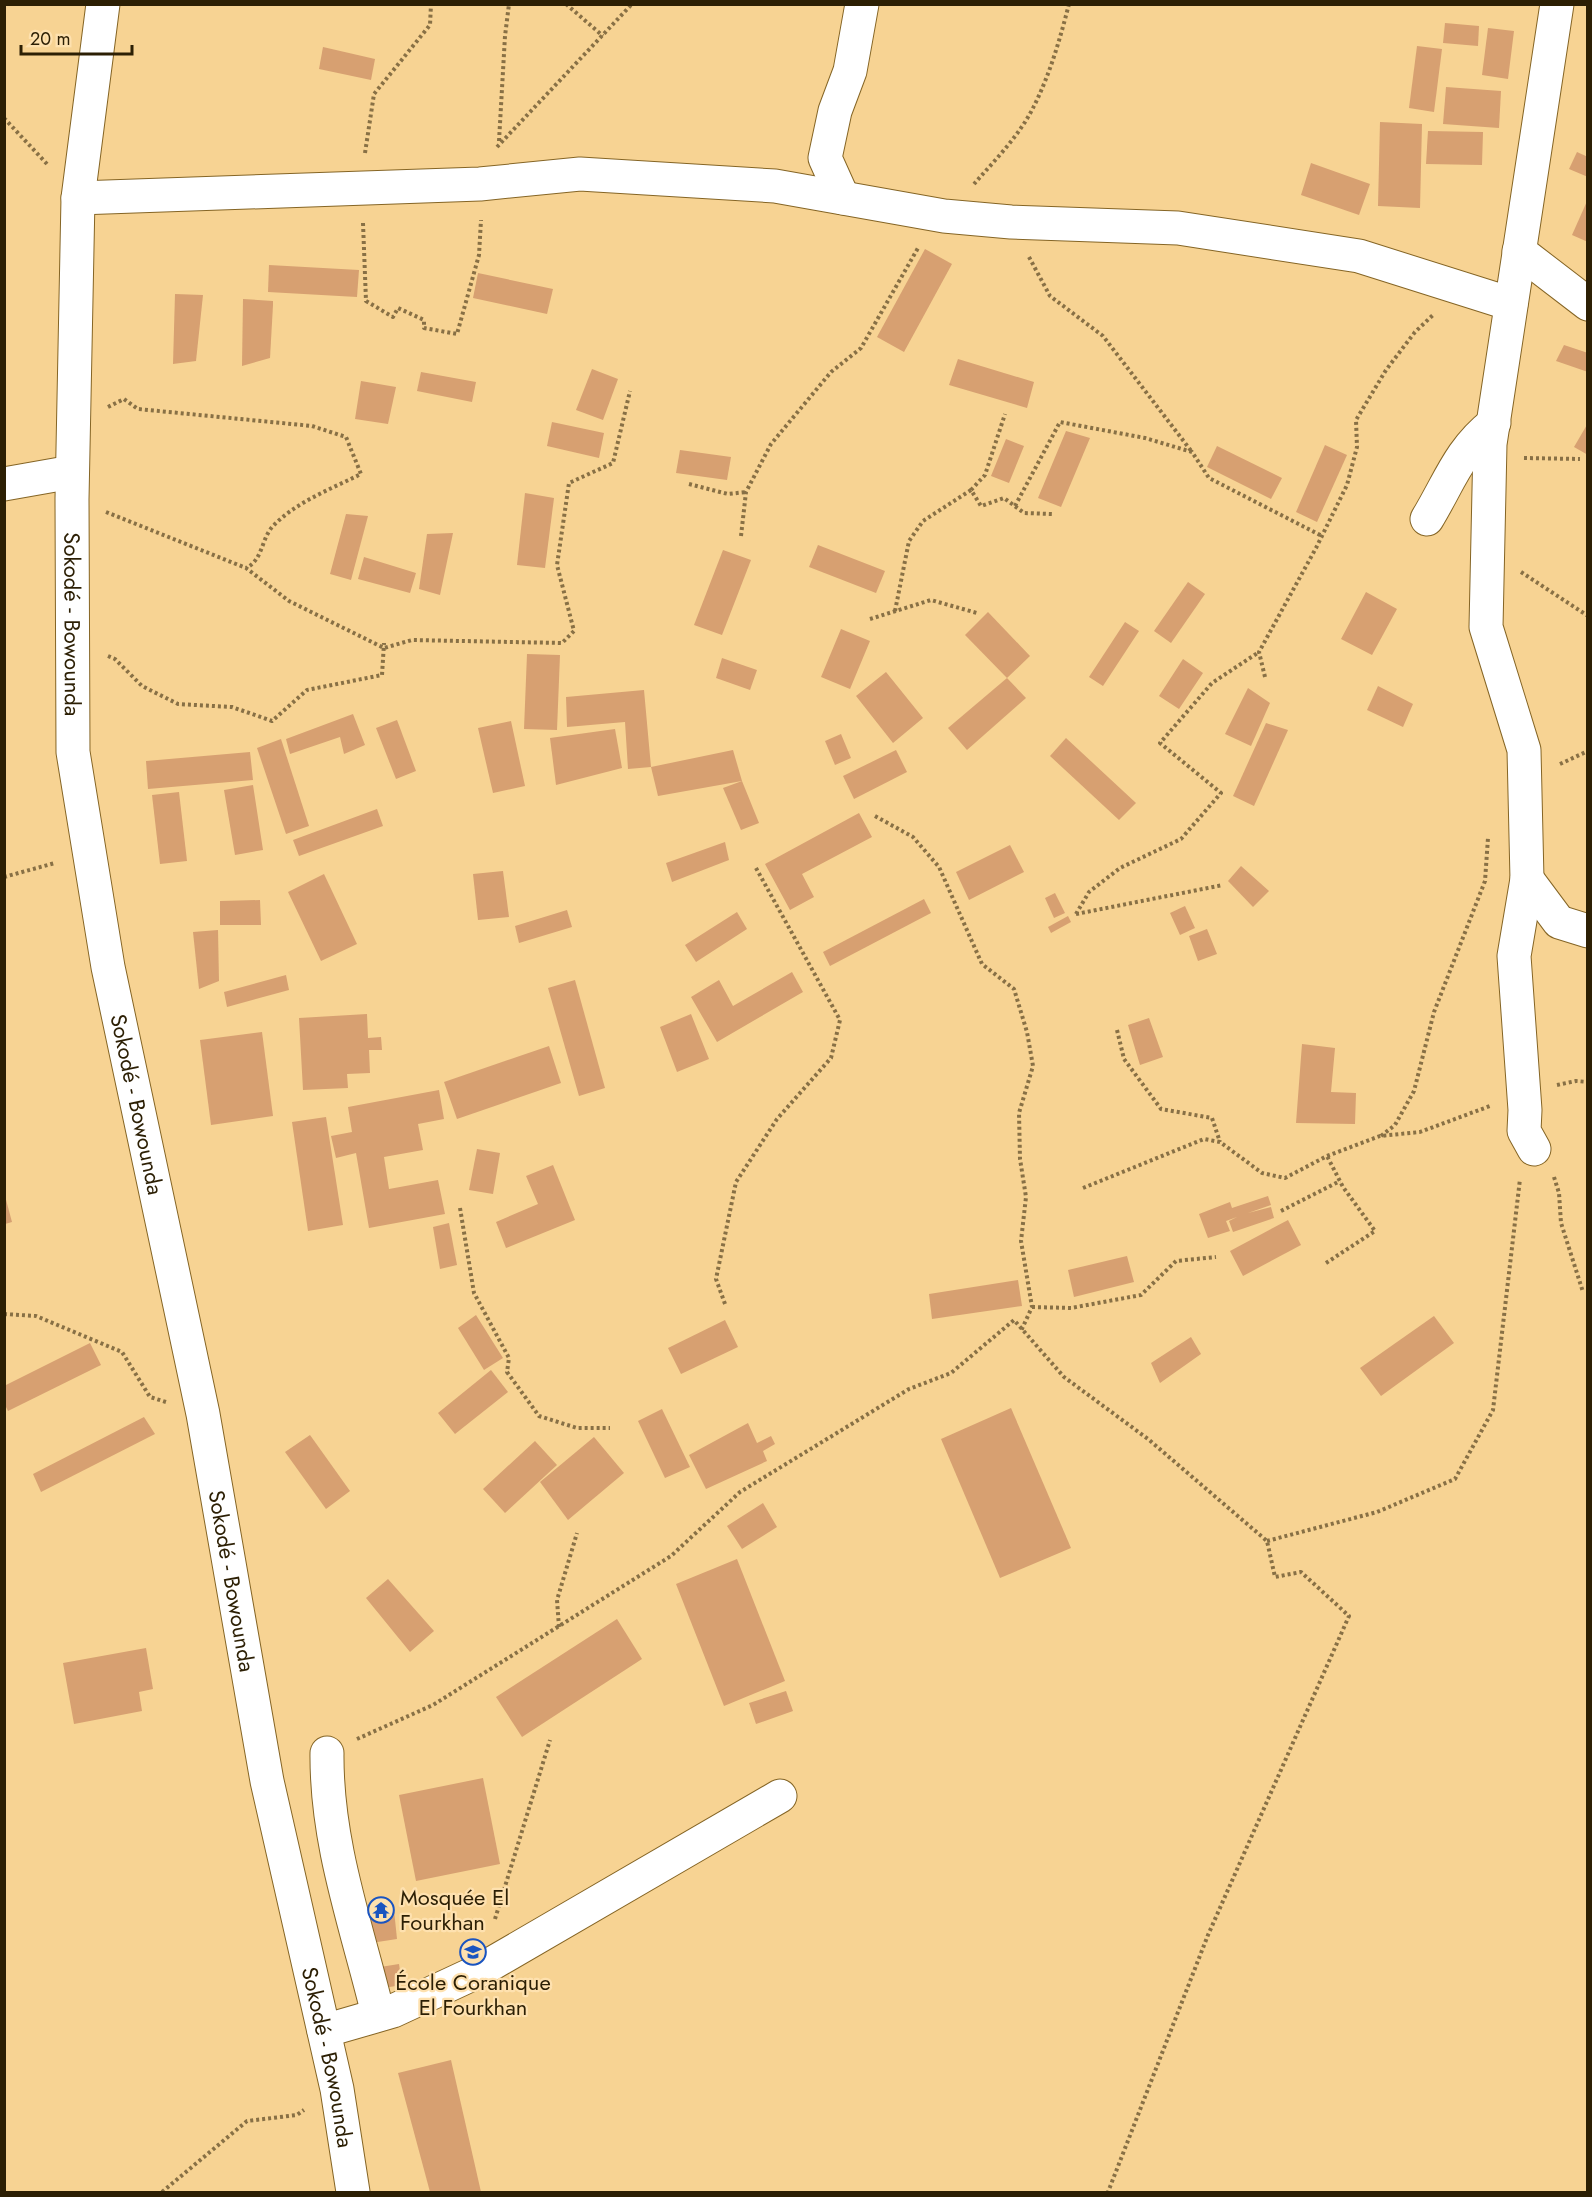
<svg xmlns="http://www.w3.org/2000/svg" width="1592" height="2197" font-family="Jost,sans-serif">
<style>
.building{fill:#d7a071}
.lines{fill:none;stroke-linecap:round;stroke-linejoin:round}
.minor-casing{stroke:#856525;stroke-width:35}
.major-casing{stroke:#856525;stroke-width:35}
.path{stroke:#887045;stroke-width:4;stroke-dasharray:3 3;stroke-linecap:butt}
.minor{stroke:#fff;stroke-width:33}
.major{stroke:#fff;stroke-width:33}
.labels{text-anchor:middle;stroke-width:4.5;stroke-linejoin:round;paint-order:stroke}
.street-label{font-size:22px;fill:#2c1f04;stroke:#fee1af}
.poi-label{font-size:22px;fill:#2c1f04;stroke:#fee1af;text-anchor:start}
</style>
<rect width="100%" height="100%" fill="#f7d393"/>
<g class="building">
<polygon points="1445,23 1479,26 1478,46 1443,43"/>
<polygon points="1488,28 1514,31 1508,79 1482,75"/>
<polygon points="1417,46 1442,49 1434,112 1409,108"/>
<polygon points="323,47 375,59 371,80 319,69"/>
<polygon points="1446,87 1501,91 1499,128 1443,124"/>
<polygon points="1380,122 1422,124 1420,208 1378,206"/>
<polygon points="1428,131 1483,132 1482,165 1426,164"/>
<polygon points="1577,152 1588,157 1588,177 1569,169"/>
<polygon points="1311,163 1370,184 1359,215 1301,195"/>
<polygon points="1588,199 1588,242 1572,235"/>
<polygon points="925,249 952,264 904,352 877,337"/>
<polygon points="269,265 359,270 357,297 268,292"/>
<polygon points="478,273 553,289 547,314 473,298"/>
<polygon points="175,294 203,295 196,361 173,364"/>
<polygon points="243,299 273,301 273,305 270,358 242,366"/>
<polygon points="1564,345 1588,353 1588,372 1556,361"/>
<polygon points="958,359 1034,382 1027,408 949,385"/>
<polygon points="592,369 618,379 603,420 576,410"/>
<polygon points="421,372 476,382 472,402 417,391"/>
<polygon points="361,381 396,387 388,424 355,419"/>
<polygon points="552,422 604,433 599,458 547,446"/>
<polygon points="1588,423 1588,455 1574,447"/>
<polygon points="1066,431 1090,438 1061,507 1038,498"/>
<polygon points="1006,439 1024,446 1009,483 991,476"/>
<polygon points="1325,445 1347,455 1317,522 1296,512"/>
<polygon points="1217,446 1282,478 1271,499 1207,467"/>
<polygon points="680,450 731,457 727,480 676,473"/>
<polygon points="525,493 554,498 545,568 517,565"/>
<polygon points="346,514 368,516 351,580 330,574"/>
<polygon points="453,533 440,595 419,589 427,534"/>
<polygon points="818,545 885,571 876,593 809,567"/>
<polygon points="723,550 751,560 722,635 694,625"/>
<polygon points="364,557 416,573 410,593 358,579"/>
<polygon points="1188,582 1205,594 1171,643 1154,631"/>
<polygon points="1366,592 1397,609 1372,655 1341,639"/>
<polygon points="988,612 1030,656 1007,678 965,635"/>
<polygon points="1125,622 1139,631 1103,686 1089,677"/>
<polygon points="841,629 870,641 850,689 821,677"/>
<polygon points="527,654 560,655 557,730 524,729"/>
<polygon points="722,658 757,670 750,690 716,678"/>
<polygon points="1183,659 1203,673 1179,709 1159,696"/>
<polygon points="886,672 923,718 893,743 856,696"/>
<polygon points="1007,678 1026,698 967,750 948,728"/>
<polygon points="1378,686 1413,704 1403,727 1367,710"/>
<polygon points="1248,688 1270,703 1251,746 1225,734"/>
<polygon points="644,690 651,767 628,769 625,722 567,727 566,697"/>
<polygon points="353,714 365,745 344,754 340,737 290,754 286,739"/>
<polygon points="397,720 416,771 396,779 376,728"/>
<polygon points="511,721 525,786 493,793 478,728"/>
<polygon points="1266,723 1288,730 1254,806 1233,796"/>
<polygon points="615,729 622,768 556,785 550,738"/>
<polygon points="841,734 851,758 835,765 825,741"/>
<polygon points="1066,738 1136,803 1119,820 1050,756"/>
<polygon points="281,739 309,826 286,834 257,748"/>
<polygon points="733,750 742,781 658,796 651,767"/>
<polygon points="896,750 907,772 854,799 843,776"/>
<polygon points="250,752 253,780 148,789 146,761"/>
<polygon points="742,781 759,823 741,830 723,788"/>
<polygon points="253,785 263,850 235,855 224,790"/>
<polygon points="179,792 187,861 160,864 152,795"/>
<polygon points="377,809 383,826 299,856 293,840"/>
<polygon points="859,813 872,837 802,874 814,897 790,910 765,864"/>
<polygon points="725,842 729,860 672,882 666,863"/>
<polygon points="1010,845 1024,872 969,900 956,872"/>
<polygon points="1241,866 1269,891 1253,907 1228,881"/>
<polygon points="503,871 509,917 478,920 473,874"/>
<polygon points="324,874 357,944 321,961 288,892"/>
<polygon points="1055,893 1065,913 1054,918 1045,898"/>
<polygon points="924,899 931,913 830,966 823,952"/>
<polygon points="260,900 261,925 220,925 220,901"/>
<polygon points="1185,906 1195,928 1180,935 1170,913"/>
<polygon points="567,910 572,927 519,943 515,926"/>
<polygon points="737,912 747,929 696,962 685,945"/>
<polygon points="1068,916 1071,922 1051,933 1048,927"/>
<polygon points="1207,929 1217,954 1198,961 1189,936"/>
<polygon points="218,930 219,981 199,989 193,932"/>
<polygon points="792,972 803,992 717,1042 691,997 719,980 733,1006"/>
<polygon points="286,975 289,990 227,1007 224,992"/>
<polygon points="575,980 605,1088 579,1096 548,988"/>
<polygon points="367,1014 368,1038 381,1037 382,1050 369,1050 370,1073 347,1074 348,1088 303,1090 299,1018"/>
<polygon points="691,1014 709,1059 677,1072 660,1027"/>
<polygon points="1149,1018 1163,1057 1140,1065 1128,1025"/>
<polygon points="262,1032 273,1116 211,1125 200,1040"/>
<polygon points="1302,1044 1335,1048 1331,1092 1356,1093 1355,1124 1296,1123"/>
<polygon points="549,1046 561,1083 457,1119 444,1082"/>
<polygon points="439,1090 444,1119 418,1124 423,1150 384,1157 389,1189 438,1180 445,1214 369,1228 356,1153 336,1158 331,1136 352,1132 348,1107"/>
<polygon points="326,1117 343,1225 308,1231 292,1122"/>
<polygon points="477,1149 500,1153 493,1194 469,1190"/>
<polygon points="553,1165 575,1220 506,1248 496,1222 538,1204 526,1176"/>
<polygon points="5,1196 12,1222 5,1224"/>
<polygon points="1268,1196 1271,1205 1248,1213 1271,1207 1274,1218 1233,1232 1229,1221 1237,1217 1226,1221 1230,1231 1208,1238 1199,1214 1230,1202 1232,1208"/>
<polygon points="1288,1220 1301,1245 1243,1276 1230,1251"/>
<polygon points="449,1223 457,1265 440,1269 433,1227"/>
<polygon points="1127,1256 1134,1282 1074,1297 1068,1270"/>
<polygon points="1018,1280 1022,1306 932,1319 929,1294"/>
<polygon points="476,1315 503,1358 484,1370 458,1328"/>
<polygon points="1434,1316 1454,1343 1381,1396 1360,1368"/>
<polygon points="725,1320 738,1347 681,1374 668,1348"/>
<polygon points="1191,1337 1201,1354 1160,1383 1151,1363"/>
<polygon points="90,1343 101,1365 8,1411 4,1403 4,1386"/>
<polygon points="491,1370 508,1392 455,1434 438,1413"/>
<polygon points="1011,1408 1071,1548 1000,1578 941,1439"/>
<polygon points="662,1409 690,1467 665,1478 638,1421"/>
<polygon points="144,1417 155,1434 41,1492 33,1474"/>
<polygon points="748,1423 757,1443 771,1436 775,1444 763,1451 767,1461 706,1489 689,1455"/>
<polygon points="310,1435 350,1491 326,1509 285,1452"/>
<polygon points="594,1437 624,1473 568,1520 540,1482"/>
<polygon points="535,1441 557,1465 505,1513 483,1489"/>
<polygon points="763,1503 777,1527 742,1549 727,1526"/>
<polygon points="737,1559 785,1681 724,1706 676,1584"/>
<polygon points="388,1579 434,1631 410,1652 366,1598"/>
<polygon points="617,1619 642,1659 522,1737 496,1697"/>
<polygon points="146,1648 153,1689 139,1692 142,1711 74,1724 63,1663"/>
<polygon points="786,1691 793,1711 756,1724 749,1703"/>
<polygon points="483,1778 500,1864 416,1881 399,1795"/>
<polygon points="394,1910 397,1939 371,1943 367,1913"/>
<polygon points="399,1964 402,1985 377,1989 374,1968"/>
<polygon points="451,2060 481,2192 430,2192 398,2073"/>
</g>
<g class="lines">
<g class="minor-casing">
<g id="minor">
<polyline points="78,198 480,184 580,174 775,186 944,216 1011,222 1178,228 1359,256 1511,304"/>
<polyline points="843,198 825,158 835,111 850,71 862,4"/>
<polyline points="1519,251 1588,304"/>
<polyline points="4,484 72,472"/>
<path d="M 1427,519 C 1449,483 1459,450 1494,423"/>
<polyline points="1527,879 1559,922 1588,931"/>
<polyline points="1534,1149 1524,1131 1525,1110 1514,956 1527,879 1524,750 1486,627 1490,444 1557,4"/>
<path d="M 327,1753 C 326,1844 357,1927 378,2014"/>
<polyline points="324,2031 393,2011 479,1971 780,1796"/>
</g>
</g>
<g class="major-casing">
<g id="major">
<path id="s1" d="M 103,4 L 78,198 L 72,499 L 73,752 L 108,967 L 203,1414 L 267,1781 L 337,2089 L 353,2192"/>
</g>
</g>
<g class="path">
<polyline points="566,4 603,36"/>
<polyline points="4,118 47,164"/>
<polyline points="499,141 505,36 509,4"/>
<polyline points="497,147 632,4"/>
<polyline points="365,153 374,94 430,25 431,4"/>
<path d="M 974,184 C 995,160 1020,135 1034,106 C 1050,74 1060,39 1069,4"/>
<polyline points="363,223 366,301 393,317 398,308 424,320 424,328 457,334 479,255 481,220"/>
<polyline points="1029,257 1050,296 1103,336 1192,452"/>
<path d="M 108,407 L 124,399 L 138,409 L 312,426 L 346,437 L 361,474 C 331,489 296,502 273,526 C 261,539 263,560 246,568"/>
<polyline points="1524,458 1580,459"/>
<polyline points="689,484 728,494 746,492"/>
<polyline points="971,490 985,475 1005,414"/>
<polyline points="1015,506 1060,422 1145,438 1192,452 1209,478 1322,536"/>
<polyline points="106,512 246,568 289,601 384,648 412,640 562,643 574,631 557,565 569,483 613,463 630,391"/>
<polyline points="741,536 746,492 771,444 831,372 861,348 918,248"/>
<polyline points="1521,572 1588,616"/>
<polyline points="895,611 909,541 923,521 971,490 981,506 1004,498 1024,513 1052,514"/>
<polyline points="870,619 931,600 977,613"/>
<polyline points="108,656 115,659 142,686 178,704 232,707 272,721 307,690 382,675 384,643"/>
<polyline points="1265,677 1259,652 1316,548 1347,485 1357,447 1356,420 1386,370 1415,332 1433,315"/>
<polyline points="1560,764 1588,751"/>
<polyline points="875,816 913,837 939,867 982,964 1014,989 1027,1032 1033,1066 1019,1113 1020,1159 1026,1197 1021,1241 1032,1307 1021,1331"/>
<polyline points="4,877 55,863"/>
<polyline points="1076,914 1089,892 1120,868 1181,839 1221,793 1160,743 1212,683 1259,652"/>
<polyline points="1076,914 1223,885"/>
<polyline points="1117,1030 1124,1059 1161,1109 1212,1118 1220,1142"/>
<polyline points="1557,1085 1576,1081 1588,1082"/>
<polyline points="1381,1136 1395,1125 1414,1091 1434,1012 1485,881 1488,838"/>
<polyline points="1554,1177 1559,1193 1561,1223 1583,1292"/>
<polyline points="1083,1188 1204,1139 1220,1142 1262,1173 1285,1178 1327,1156 1380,1136 1420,1132 1490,1106"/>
<polyline points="460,1208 474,1293 509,1358 507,1372 539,1416 577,1428 610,1428"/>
<polyline points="1281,1211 1340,1181"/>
<polyline points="1326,1263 1375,1231 1343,1187 1327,1156"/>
<polyline points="725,1304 716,1279 736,1182 777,1119 831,1058 840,1020 756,868"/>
<polyline points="1032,1307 1071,1308 1141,1295 1176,1261 1216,1257"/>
<polyline points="4,1314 36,1316 122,1352 150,1397 166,1402"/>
<polyline points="1267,1541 1377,1512 1455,1479 1493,1410 1520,1179"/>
<polyline points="559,1627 557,1600 577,1533"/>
<polyline points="357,1739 433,1705 671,1556 740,1492 909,1389 951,1373 1014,1320 1064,1377 1148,1439 1267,1541 1275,1577 1301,1572 1349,1616 1208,1935 1108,2192"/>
<polyline points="495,1919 550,1740"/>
<polyline points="162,2192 247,2121 297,2115 304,2110"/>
</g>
<use href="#minor" class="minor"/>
<use href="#major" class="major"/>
</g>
<defs>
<g id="temple-ring" transform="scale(1.35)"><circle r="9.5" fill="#fee1af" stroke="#1a54c0" stroke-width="1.5"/><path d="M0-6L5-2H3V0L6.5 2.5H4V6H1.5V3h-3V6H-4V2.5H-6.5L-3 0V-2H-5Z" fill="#1a54c0"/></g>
<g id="school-ring" transform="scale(1.35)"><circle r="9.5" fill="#fee1af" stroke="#1a54c0" stroke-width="1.5"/><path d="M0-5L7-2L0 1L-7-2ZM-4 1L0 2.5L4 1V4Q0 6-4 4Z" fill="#1a54c0"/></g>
</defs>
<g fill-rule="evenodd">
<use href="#temple-ring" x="381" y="1910"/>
<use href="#school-ring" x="473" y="1952"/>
</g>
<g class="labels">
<g class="street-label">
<text dy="8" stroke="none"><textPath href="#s1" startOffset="622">Sokodé - Bowounda</textPath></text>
<text dy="8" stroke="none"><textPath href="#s1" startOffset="1108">Sokodé - Bowounda</textPath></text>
<text dy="8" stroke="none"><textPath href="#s1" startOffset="1594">Sokodé - Bowounda</textPath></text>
<text dy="8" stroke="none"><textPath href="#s1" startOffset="2080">Sokodé - Bowounda</textPath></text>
</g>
<g class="poi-label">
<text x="400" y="1905">Mosquée El<tspan x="400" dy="25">Fourkhan</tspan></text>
<text x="473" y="1990" text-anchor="middle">École Coranique<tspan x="473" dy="25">El Fourkhan</tspan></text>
</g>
</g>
<rect width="1592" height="2197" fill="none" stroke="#2c1f04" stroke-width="12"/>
<path d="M21 45v9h111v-9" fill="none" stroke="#2c1f04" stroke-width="3"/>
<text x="30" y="45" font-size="18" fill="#2c1f04" stroke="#fee1af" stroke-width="4.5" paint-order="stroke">20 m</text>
</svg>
